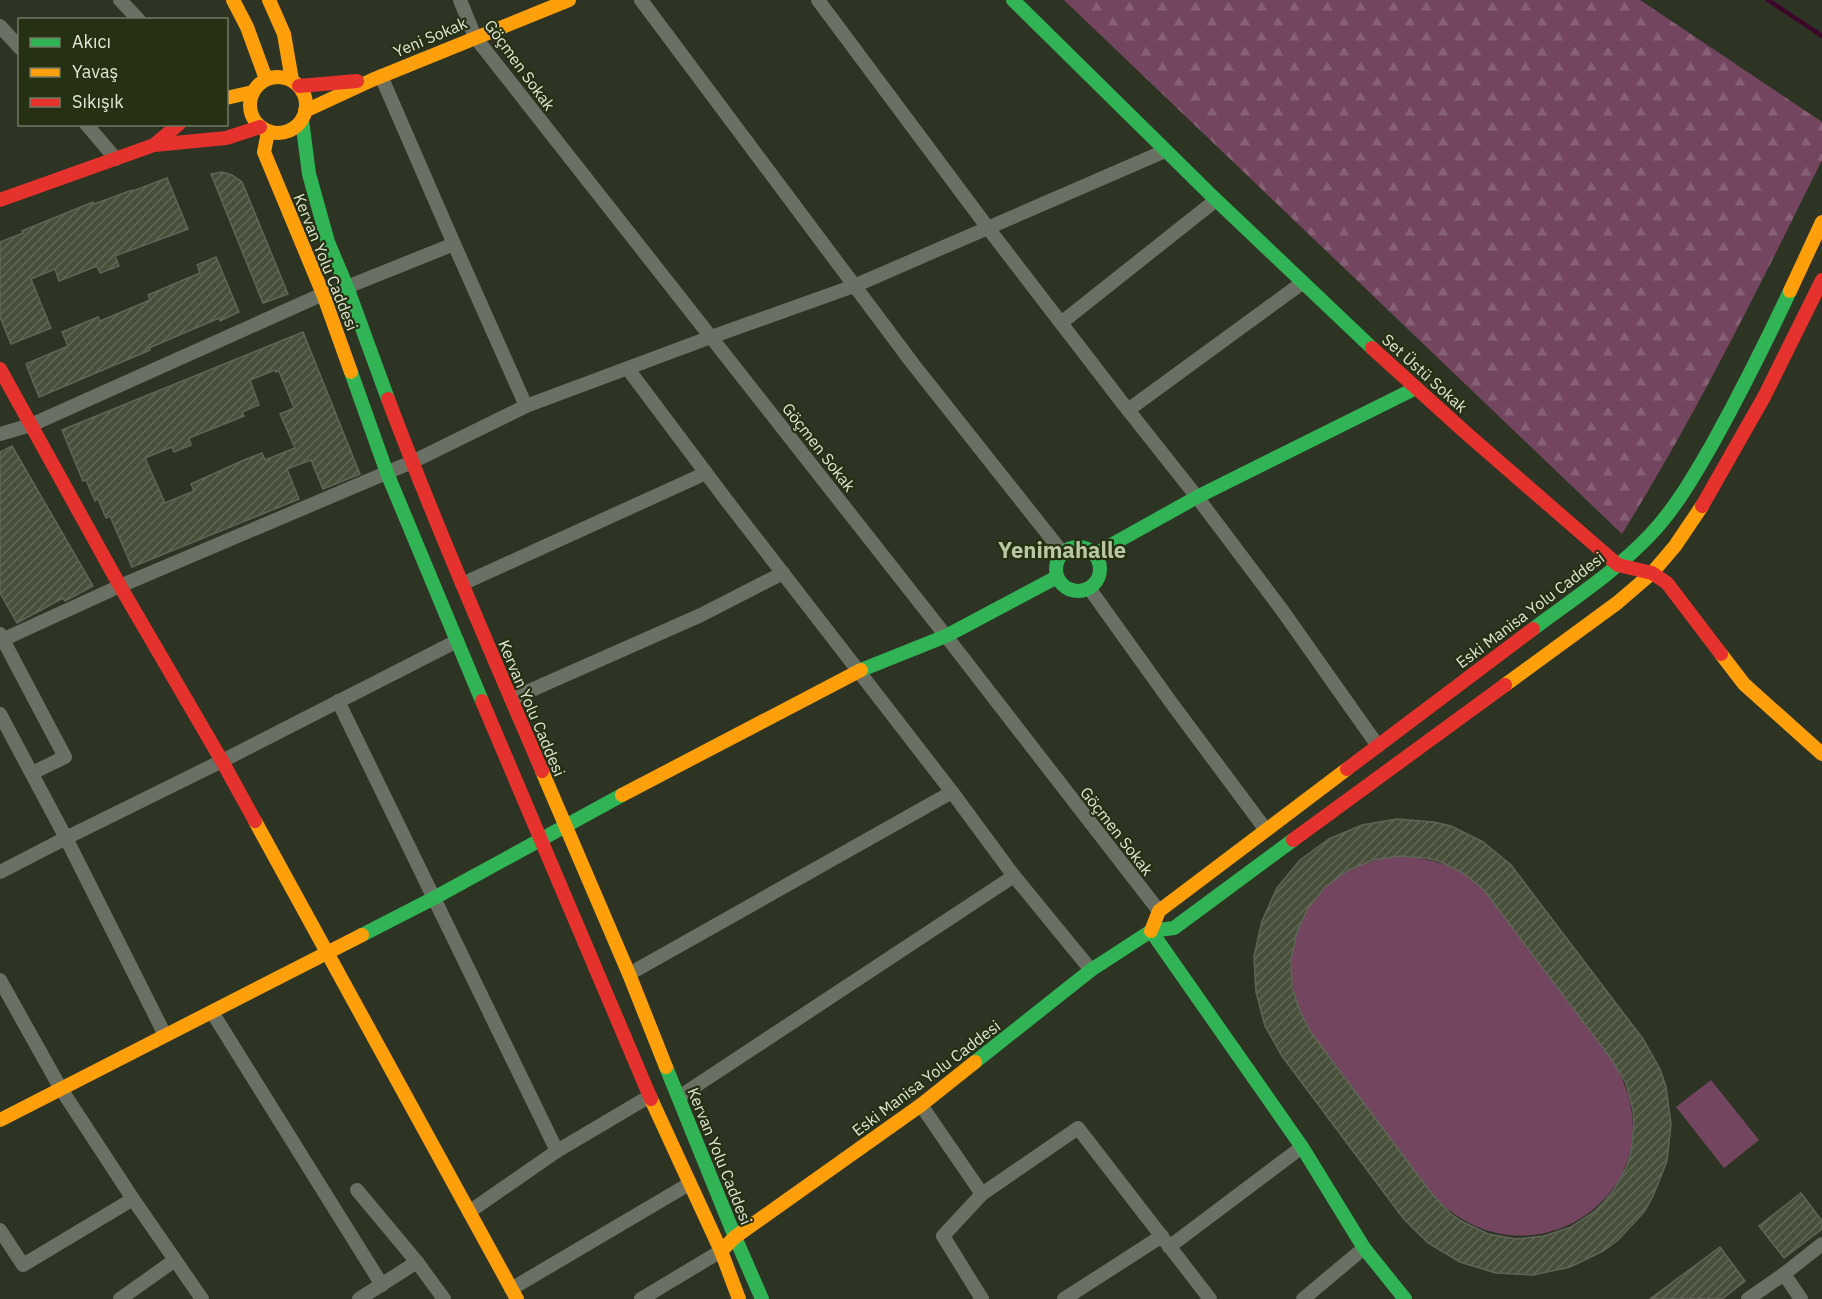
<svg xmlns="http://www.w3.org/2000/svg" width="1822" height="1299" font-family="'IBM Plex Sans',sans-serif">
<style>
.forest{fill:url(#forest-firs)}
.garden{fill:#73455f}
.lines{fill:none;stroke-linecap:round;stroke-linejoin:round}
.stream{stroke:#3b082a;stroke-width:4.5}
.building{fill:url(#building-hatch);stroke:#606558;stroke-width:1.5;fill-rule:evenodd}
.street{stroke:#6b7065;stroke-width:14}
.fast{stroke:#30b455;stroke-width:14}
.slow{stroke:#ff9f0a;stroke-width:14}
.jam{stroke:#e5322d;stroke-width:14}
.labels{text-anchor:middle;stroke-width:4.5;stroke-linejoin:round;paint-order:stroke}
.street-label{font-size:16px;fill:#e0e7d5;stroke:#263013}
.district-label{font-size:22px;font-weight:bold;fill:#bac7a5;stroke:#263013}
</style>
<defs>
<pattern id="forest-firs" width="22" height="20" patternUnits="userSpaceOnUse" patternTransform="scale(1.5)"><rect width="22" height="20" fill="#73455f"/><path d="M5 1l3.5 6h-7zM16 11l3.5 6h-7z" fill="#876075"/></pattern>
<pattern id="building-hatch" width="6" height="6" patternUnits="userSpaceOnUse" patternTransform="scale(1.5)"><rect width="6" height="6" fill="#484f3b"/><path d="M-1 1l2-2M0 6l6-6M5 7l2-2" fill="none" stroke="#626856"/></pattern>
</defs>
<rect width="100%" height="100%" fill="#2e3424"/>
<path class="forest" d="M 1064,0 L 1640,0 L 1822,122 L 1822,160 C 1759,287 1697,413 1622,534 Z"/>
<g class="garden">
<path d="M 1399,856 C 1435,859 1457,865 1484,890 L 1612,1060 C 1691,1187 1527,1299 1432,1194 L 1312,1034 C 1277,980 1286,906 1345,872 C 1362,862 1380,859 1399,856 Z"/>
<polygon points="1711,1080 1759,1140 1724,1168 1676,1107"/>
</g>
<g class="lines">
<polyline class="stream" points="1768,0 1822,36"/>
</g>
<g class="building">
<polygon points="222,172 232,175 242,182 288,294 263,303 211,174"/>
<polygon points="167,178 188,229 115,256 119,266 100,273 97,266 59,281 55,269 31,279 51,328 11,344 0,317 0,242 23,233 22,231 93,202 94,204 132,190 133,191"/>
<polygon points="216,257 239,312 220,321 219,318 149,348 150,350 39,397 26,364 68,346 62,332 98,317 100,321 150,300 148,295 200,273 197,265"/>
<path d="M 303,332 L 360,474 L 323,489 L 311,460 L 287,469 L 299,499 L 132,567 L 110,516 L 106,518 L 98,499 L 95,501 L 86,480 L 83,481 L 62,430 ZM 275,370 L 276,372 L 279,371 L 294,408 L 280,414 L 295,448 L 265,460 L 262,453 L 244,460 L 191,484 L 194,491 L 165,503 L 145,458 L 172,447 L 174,452 L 191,445 L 189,438 L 244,416 L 242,412 L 259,405 L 250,380 Z"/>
<polygon points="12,446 93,586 65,601 63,598 17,623 0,593 0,452"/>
<path d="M 1397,819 L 1433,822 L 1451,826 L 1483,842 L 1511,865 L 1643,1039 L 1660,1069 L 1666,1087 L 1671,1124 L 1667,1161 L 1653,1196 L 1644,1212 L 1618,1240 L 1603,1251 L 1570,1267 L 1533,1275 L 1496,1273 L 1460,1262 L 1428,1243 L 1403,1218 L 1282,1056 L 1265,1026 L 1256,992 L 1254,956 L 1262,921 L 1277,888 L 1300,860 L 1329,839 L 1362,825 ZM 1399,856 L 1426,858 L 1439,861 L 1463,873 L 1484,890 L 1612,1060 L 1626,1083 L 1633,1110 L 1634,1125 L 1631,1152 L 1627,1166 L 1613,1191 L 1604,1202 L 1594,1212 L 1571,1227 L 1544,1236 L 1516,1239 L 1488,1234 L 1463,1222 L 1451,1214 L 1432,1194 L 1312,1034 L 1300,1012 L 1292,986 L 1291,959 L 1297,932 L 1308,908 L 1325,887 L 1347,871 L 1372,860 Z"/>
<polygon points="1801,1193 1822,1221 1822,1229 1784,1258 1759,1226"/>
<polygon points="1720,1247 1745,1281 1722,1299 1650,1299"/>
</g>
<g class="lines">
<g class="street">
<polyline points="120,0 139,20"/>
<polyline points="460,0 475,37 946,636 1159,911"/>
<polyline points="641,0 913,364 1062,552"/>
<polyline points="818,0 988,228 1121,401 1197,497 1282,610 1378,746"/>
<polyline points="0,26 20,48"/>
<polyline points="381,76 454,244 526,406"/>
<polyline points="86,124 116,159"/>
<polyline points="1061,323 1216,200"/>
<polyline points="628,369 727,501 952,792 1014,876 1091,970"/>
<polyline points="1128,410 1302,283"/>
<polyline points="0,434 31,425 323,294 347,287 454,244"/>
<polyline points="462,584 706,473"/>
<polyline points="1089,588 1170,701 1266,830"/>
<polyline points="0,634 65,757 32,773"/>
<polyline points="0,641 120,586 412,462 526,406 711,337 854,286 1165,151"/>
<polyline points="511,699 701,615 783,573"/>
<polyline points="338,701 557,1151"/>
<polyline points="0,714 66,838 165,1035"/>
<polyline points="0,872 66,838 222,761 457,641"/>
<polyline points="629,974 952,792"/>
<polyline points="0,980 61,1089 133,1199 202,1299"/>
<polyline points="212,1012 382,1285"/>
<polyline points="679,1097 1014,876"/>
<polyline points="921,1105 982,1194"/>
<polyline points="357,1190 417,1262 359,1299"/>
<polyline points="469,1212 557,1151 650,1096"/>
<polyline points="0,1230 23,1265 133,1199"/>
<polyline points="1169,1247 1302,1147"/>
<polyline points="417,1262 444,1299"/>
<polyline points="1784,1274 1801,1299"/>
<polyline points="511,1289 689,1184"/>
<polyline points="120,1299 175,1260"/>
<polyline points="641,1299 721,1251"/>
<polyline points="982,1299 943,1236 982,1194 1078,1128 1210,1299"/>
<polyline points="1064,1299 1162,1236"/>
<polyline points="1303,1299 1364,1248"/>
<polyline points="1748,1299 1784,1274 1822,1244"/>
</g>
<g class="fast">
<polyline points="1013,0 1212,196 1372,348"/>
<polyline points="302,120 309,174 328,242 347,287 388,399"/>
<polyline points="351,372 387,473 482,701"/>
<circle cx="1078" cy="569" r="22"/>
<polyline points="1095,554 1197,497 1416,388"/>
<path d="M 1533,629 C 1573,599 1616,571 1650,535 C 1676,508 1695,474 1714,441 C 1741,392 1766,342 1790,291"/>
<polyline points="861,670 946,636 1057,577"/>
<polyline points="1151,931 1302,1147 1364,1248 1405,1299"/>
<polyline points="362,935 434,898 622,795"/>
<polyline points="975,1062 1091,970 1151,931 1174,928 1293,840"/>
<polyline points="666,1067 735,1237 762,1299"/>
</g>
<g class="slow">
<polyline points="233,0 247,27 266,79"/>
<polyline points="269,0 284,34 292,80"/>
<circle cx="278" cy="105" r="28"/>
<polyline points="226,98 253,92"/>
<polyline points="305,111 372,80 569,0"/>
<polyline points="268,132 264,152 323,294 351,372"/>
<polyline points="1790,291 1822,222"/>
<polyline points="1721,654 1744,684 1822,754"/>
<polyline points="1505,685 1617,603 1652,573 1675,546 1702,506"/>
<polyline points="542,771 629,974 666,1067"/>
<polyline points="622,795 861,670"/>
<polyline points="255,821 517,1299"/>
<polyline points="1151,931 1159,911 1347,769"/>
<polyline points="651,1099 721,1251 739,1299"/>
<polyline points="0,1120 362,935"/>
<polyline points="721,1251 735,1237 921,1105 975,1062"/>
</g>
<g class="jam">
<polyline points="299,86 357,81"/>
<polyline points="154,145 179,124"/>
<polyline points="0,200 154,145 226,138 260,127"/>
<polyline points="1372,348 1466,433 1618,565 1652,573 1667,583 1721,654"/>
<polyline points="0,369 120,586 222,761 255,821"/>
<path d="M 388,399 C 435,524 489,647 542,771"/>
<polyline points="1702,506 1764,397 1822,280"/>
<polyline points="482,701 651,1099"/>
<polyline points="1347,769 1533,629"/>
<polyline points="1293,840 1505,685"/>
</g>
</g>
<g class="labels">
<g class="street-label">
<text transform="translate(430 37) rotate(-23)" y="6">Yeni Sokak</text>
<text transform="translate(520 65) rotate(54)" y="6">Göçmen Sokak</text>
<text transform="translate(326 262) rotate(68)" y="6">Kervan Yolu Caddesi</text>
<text transform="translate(1425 373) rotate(42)" y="6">Set Üstü Sokak</text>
<text transform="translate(819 447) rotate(52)" y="6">Göçmen Sokak</text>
<text transform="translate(1530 610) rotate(-37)" y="6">Eski Manisa Yolu Caddesi</text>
<text transform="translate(532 708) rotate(67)" y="6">Kervan Yolu Caddesi</text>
<text transform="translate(1117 831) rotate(52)" y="6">Göçmen Sokak</text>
<text transform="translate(926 1078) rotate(-37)" y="6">Eski Manisa Yolu Caddesi</text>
<text transform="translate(720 1156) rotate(68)" y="6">Kervan Yolu Caddesi</text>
</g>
<g class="district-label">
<text x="1062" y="558">Yenimahalle</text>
</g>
</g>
<rect x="18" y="18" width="210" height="108" fill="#263013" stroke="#707961" stroke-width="1.5"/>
<rect x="30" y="38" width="30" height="9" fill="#30b455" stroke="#707961" stroke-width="1.5"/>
<text x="72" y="48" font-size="18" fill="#e0e7d5">Akıcı</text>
<rect x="30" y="68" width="30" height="9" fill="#ff9f0a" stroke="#707961" stroke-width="1.5"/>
<text x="72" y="78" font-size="18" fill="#e0e7d5">Yavaş</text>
<rect x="30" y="98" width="30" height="9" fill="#e5322d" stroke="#707961" stroke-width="1.5"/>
<text x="72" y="108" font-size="18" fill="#e0e7d5">Sıkışık</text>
</svg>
